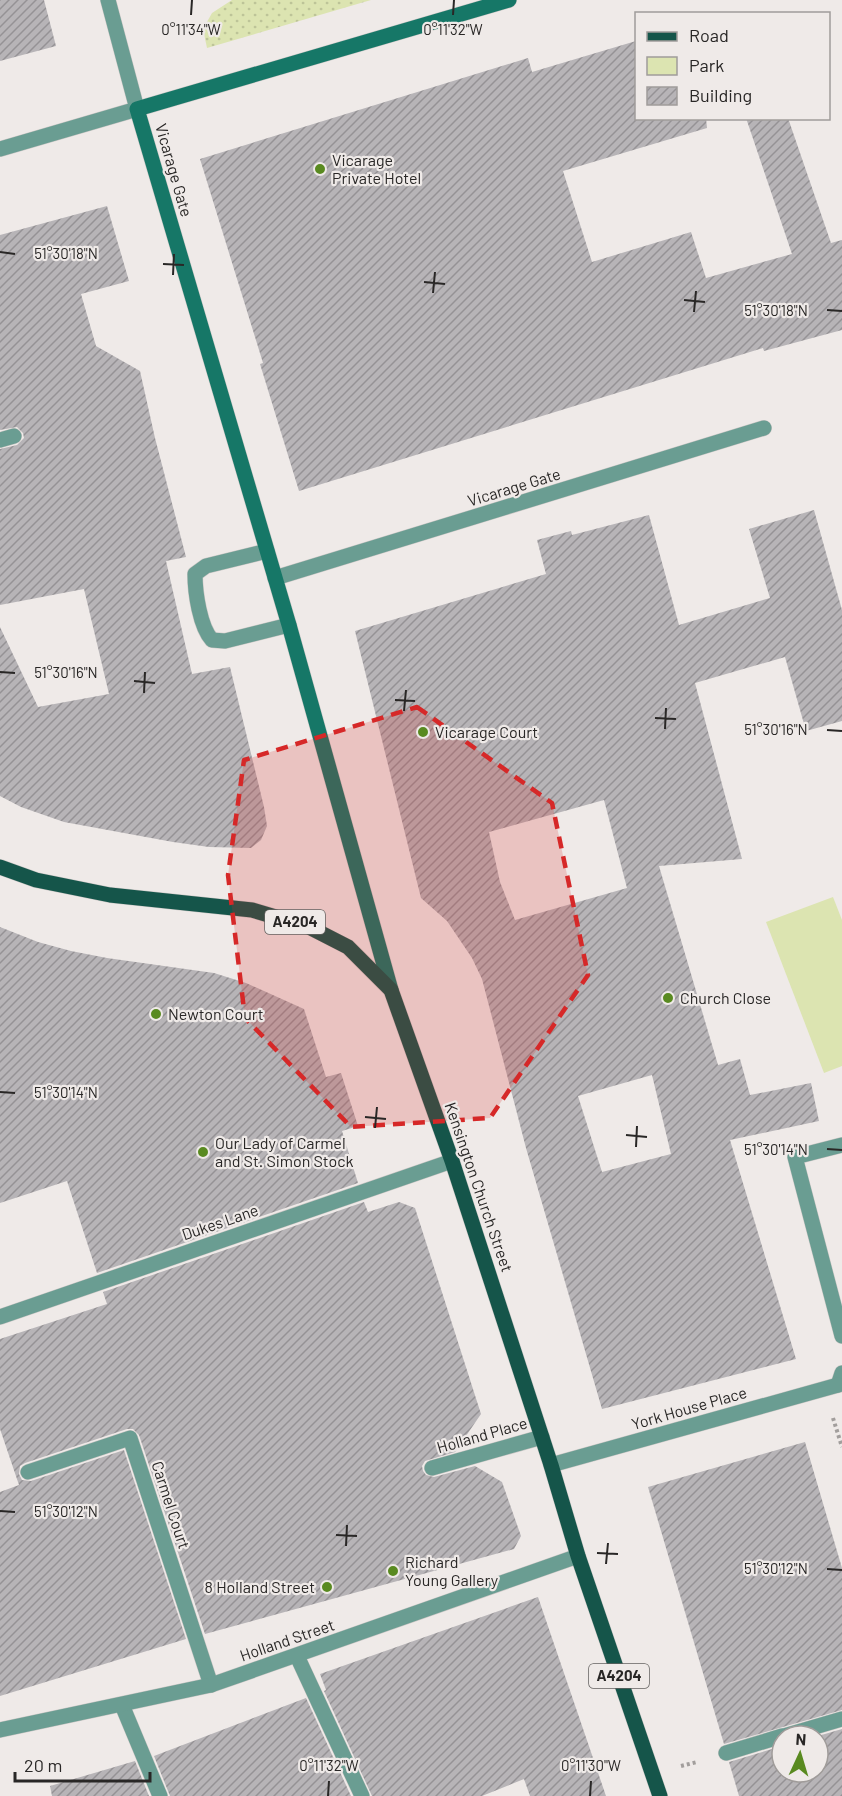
<svg xmlns="http://www.w3.org/2000/svg" width="842" height="1796" font-family="Barlow,sans-serif">
<style>
.grass{fill:url(#grass-dots)}
.park{fill:#dce4b1}
.building{fill:url(#building-hatch);fill-rule:evenodd}
.lines{fill:none;stroke-linecap:round;stroke-linejoin:round}
.service-casing{stroke:#cbc7c5;stroke-width:16}
.pedestrian-casing{stroke:#cbc7c5;stroke-width:16}
.minor-casing{stroke:#cbc7c5;stroke-width:16}
.secondary-casing{stroke:#cbc7c5;stroke-width:16}
.primary-casing{stroke:#cbc7c5;stroke-width:16}
.path{stroke:#a29e9c;stroke-width:4;stroke-dasharray:3 3;stroke-linecap:butt}
.service{stroke:#6a9d92;stroke-width:15}
.pedestrian{stroke:#6a9d92;stroke-width:15}
.minor{stroke:#6a9d92;stroke-width:15}
.secondary{stroke:#167767;stroke-width:15}
.primary{stroke:#15554a;stroke-width:15}
.marked{fill:#d62828;fill-opacity:0.2;stroke:#d62828;stroke-width:4.5;stroke-dasharray:12 8;stroke-linejoin:round}
.ticks{fill:none;stroke:#292726;stroke-width:2}
.poi-dot{fill:#598a20;stroke:#efeae8;stroke-width:2}
.labels{text-anchor:middle;stroke-width:4.5;stroke-linejoin:round;paint-order:stroke}
.shield{fill:#efeae8;stroke:#646260;stroke-width:1.5}
.shield-label{font-size:15px;font-weight:bold;fill:#292726}
.poi-label{font-size:16px;fill:#292726;stroke:#efeae8;text-anchor:start}
.street-label{font-size:16px;fill:#292726;stroke:#efeae8}
.ticks-label{font-size:15px;text-anchor:middle;fill:#292726;stroke:#efeae8;stroke-width:4.5;stroke-linejoin:round;paint-order:stroke}
</style>
<defs>
<pattern id="grass-dots" width="8" height="8" patternUnits="userSpaceOnUse" patternTransform="scale(1.5)"><rect width="8" height="8" fill="#dce4b1"/><path d="M2 2h.1M6 6h.1" fill="none" stroke="#bdc498" stroke-width="1.8" stroke-linecap="round"/></pattern>
<pattern id="building-hatch" width="6" height="6" patternUnits="userSpaceOnUse" patternTransform="scale(1.5)"><rect width="6" height="6" fill="#b7b4b7"/><path d="M-1 1l2-2M0 6l6-6M5 7l2-2" fill="none" stroke="#959295"/></pattern>
</defs>
<rect width="100%" height="100%" fill="#efeae8"/>
<polygon class="grass" points="232,0 371,0 207,48 203,29 212,13"/>
<polygon class="park" points="833,897 842,920 842,1066 824,1073 766,922"/>
<g class="building">
<polygon points="0,0 44,0 56,46 0,61"/>
<polygon points="636,41 636,118 706,118 707,128 563,171 592,262 691,232 706,278 792,254 746,118 788,118 831,243 842,240 842,330 764,351 763,348 299,491 260,364 263,363 200,159 528,58 532,72"/>
<polygon points="107,206 129,281 81,294 96,346 140,371 155,438 186,557 166,561 192,674 230,667 264,807 267,826 261,840 251,848 209,847 173,842 64,822 21,807 0,796 0,627 38,707 109,694 84,589 0,605 0,449 17,445 24,438 23,433 17,427 0,430 0,235"/>
<path d="M 814,510 L 842,610 L 842,721 L 806,731 L 785,657 L 695,683 L 742,859 L 659,866 L 718,1065 L 740,1059 L 750,1095 L 811,1083 L 819,1121 L 730,1140 L 796,1359 L 602,1409 L 526,1148 L 482,979 L 472,958 L 447,921 L 421,898 L 355,631 L 546,574 L 537,540 L 571,531 L 572,535 L 649,515 L 679,625 L 770,598 L 749,529 ZM 604,800 L 627,888 L 515,920 L 500,882 L 489,832 ZM 652,1075 L 671,1154 L 602,1172 L 578,1096 Z"/>
<polygon points="0,927 38,942 71,951 107,958 214,973 246,983 304,1009 326,1077 341,1073 358,1126 342,1131 358,1183 97,1273 67,1181 0,1203"/>
<polygon points="364,1202 368,1212 399,1202 415,1208 481,1414 455,1452 425,1461 422,1466 423,1471 426,1475 434,1477 475,1466 502,1482 521,1536 514,1549 205,1634 139,1435 133,1429 127,1429 25,1463 20,1466 19,1474 22,1480 31,1481 124,1450 186,1639 0,1696 0,1492 19,1485 0,1429 0,1339 107,1304 103,1292"/>
<polygon points="805,1442 842,1568 842,1710 724,1744 648,1487"/>
<polygon points="538,1597 606,1796 530,1796 524,1779 482,1796 372,1796 324,1691 326,1690 320,1674"/>
<polygon points="306,1698 351,1796 170,1796 154,1756"/>
<polygon points="842,1729 842,1796 739,1796 729,1762 782,1746 782,1772 818,1772 818,1736"/>
<polygon points="135,1761 149,1796 52,1796 50,1786"/>
</g>
<g class="lines">
<g class="service-casing">
<g id="service">
<path d="M 267,551 L 206,566 L 195,574 C 195,593 200,627 212,640 L 225,641 L 289,625"/>
<polyline points="842,1145 795,1157 842,1336"/>
<polyline points="838,1385 842,1373"/>
<polyline points="432,1468 542,1437"/>
<polyline points="28,1472 130,1438 211,1685"/>
<polyline points="297,1656 362,1796"/>
<polyline points="122,1705 160,1796"/>
</g>
</g>
<g class="pedestrian-casing">
<g id="pedestrian">
<polyline points="784,1736 842,1719"/>
<polyline points="726,1753 782,1736"/>
</g>
</g>
<g class="minor-casing">
<g id="minor">
<polyline points="0,149 137,109 108,0"/>
<polyline points="0,440 14,436"/>
<polyline points="275,578 764,428"/>
<polyline points="0,1317 452,1161"/>
<polyline points="551,1465 838,1385"/>
<polyline points="0,1730 211,1685 578,1556"/>
</g>
</g>
<g class="secondary-casing">
<polyline id="secondary" points="391,990 289,625 137,109 509,0"/>
</g>
<g class="primary-casing">
<polyline id="primary" points="0,867 36,880 110,895 252,910 309,927 348,947 391,990 452,1161 551,1465 578,1556 660,1796"/>
</g>
<g class="path">
<polyline points="833,1418 842,1447"/>
<polyline points="681,1766 697,1762"/>
</g>
<use href="#service" class="service"/>
<use href="#pedestrian" class="pedestrian"/>
<use href="#minor" class="minor"/>
<use href="#secondary" class="secondary"/>
<use href="#primary" class="primary"/>
</g>
<path class="marked" d="M 417,707 L 552,803 L 588,975 L 490,1118 L 351,1127 L 245,1018 L 228,875 L 244,760 Z"/>
<path class="ticks" d="M 191,15 L 192,0M 453,15 L 454,0M 0,252 L 15,254M 163,264 L 184,265M 173,275 L 174,254M 424,282 L 445,284M 433,293 L 435,272M 684,300 L 705,302M 827,310 L 842,311M 694,312 L 696,291M 0,672 L 15,673M 134,681 L 155,683M 144,693 L 145,672M 395,700 L 415,701M 404,711 L 406,690M 655,718 L 676,719M 665,729 L 666,708M 827,730 L 842,731M 0,1092 L 15,1093M 365,1117 L 386,1119M 375,1128 L 377,1107M 626,1135 L 647,1137M 636,1147 L 637,1126M 827,1149 L 842,1150M 0,1511 L 15,1512M 336,1535 L 357,1536M 346,1546 L 347,1525M 597,1553 L 618,1554M 606,1564 L 608,1543M 827,1569 L 842,1570M 328,1796 L 329,1781M 590,1796 L 591,1781"/>
<g class="poi-dot">
<circle cx="320" cy="169" r="6"/>
<circle cx="423" cy="732" r="6"/>
<circle cx="668" cy="998" r="6"/>
<circle cx="156" cy="1014" r="6"/>
<circle cx="203" cy="1152" r="6"/>
<circle cx="393" cy="1571" r="6"/>
<circle cx="327" cy="1587" r="6"/>
</g>
<g class="labels">
<g class="shield">
<rect x="265" y="910" width="60" height="24" rx="4.5"/>
<rect x="589" y="1664" width="60" height="24" rx="4.5"/>
</g>
<g class="shield-label">
<text x="295" y="927">A4204</text>
<text x="619" y="1681">A4204</text>
</g>
<g class="poi-label">
<text x="332" y="166">Vicarage<tspan x="332" dy="18">Private Hotel</tspan></text>
<text x="435" y="738">Vicarage Court</text>
<text x="680" y="1004">Church Close</text>
<text x="168" y="1020">Newton Court</text>
<text x="215" y="1149">Our Lady of Carmel<tspan x="215" dy="18">and St. Simon Stock</tspan></text>
<text x="405" y="1568">Richard<tspan x="405" dy="18">Young Gallery</tspan></text>
<text x="315" y="1593" text-anchor="end">8 Holland Street</text>
</g>
<g class="street-label">
<text transform="translate(174 170) rotate(74)" y="6">Vicarage Gate</text>
<text transform="translate(514 487) rotate(-17)" y="6">Vicarage Gate</text>
<text transform="translate(479 1187) rotate(71)" y="6">Kensington Church Street</text>
<text transform="translate(220 1222) rotate(-19)" y="6">Dukes Lane</text>
<text transform="translate(689 1408) rotate(-16)" y="6">York House Place</text>
<text transform="translate(482 1435) rotate(-16)" y="6">Holland Place</text>
<text transform="translate(171 1505) rotate(72)" y="6">Carmel Court</text>
<text transform="translate(287 1640) rotate(-19)" y="6">Holland Street</text>
</g>
</g>
<g class="ticks-label">
<text x="191" y="35">0°11'34"W</text>
<text x="453" y="35">0°11'32"W</text>
<text x="66" y="259">51°30'18"N</text>
<text x="776" y="316">51°30'18"N</text>
<text x="66" y="678">51°30'16"N</text>
<text x="776" y="735">51°30'16"N</text>
<text x="66" y="1098">51°30'14"N</text>
<text x="776" y="1155">51°30'14"N</text>
<text x="66" y="1517">51°30'12"N</text>
<text x="776" y="1574">51°30'12"N</text>
<text x="329" y="1771">0°11'32"W</text>
<text x="591" y="1771">0°11'30"W</text>
</g>
<rect x="635" y="12" width="195" height="108" fill="#efeae8" stroke="#a09c9a" stroke-width="1.5"/>
<rect x="647" y="32" width="30" height="9" fill="#15554a" stroke="#a09c9a" stroke-width="1.5"/>
<text x="689" y="42" font-size="18" fill="#292726">Road</text>
<rect x="647" y="57" width="30" height="18" fill="#dce4b1" stroke="#a09c9a" stroke-width="1.5"/>
<text x="689" y="72" font-size="18" fill="#292726">Park</text>
<rect x="647" y="87" width="30" height="18" fill="url(#building-hatch)" stroke="#a09c9a" stroke-width="1.5"/>
<text x="689" y="102" font-size="18" fill="#292726">Building</text>
<g transform="translate(800 1754) rotate(4)"><circle r="28" fill="#efeae8" stroke="#a09c9a" stroke-width="1.5"/>
<path d="M0-4.5L10 22L0 15L-10 22Z" fill="#598a20"/>
<text y="-9" font-size="16" font-weight="bold" text-anchor="middle" fill="#292726">N</text>
</g>
<path d="M15 1772v9h135v-9" fill="none" stroke="#292726" stroke-width="3"/>
<text x="24" y="1772" font-size="18" fill="#292726" stroke="#efeae8" stroke-width="4.5" paint-order="stroke">20 m</text>
</svg>
